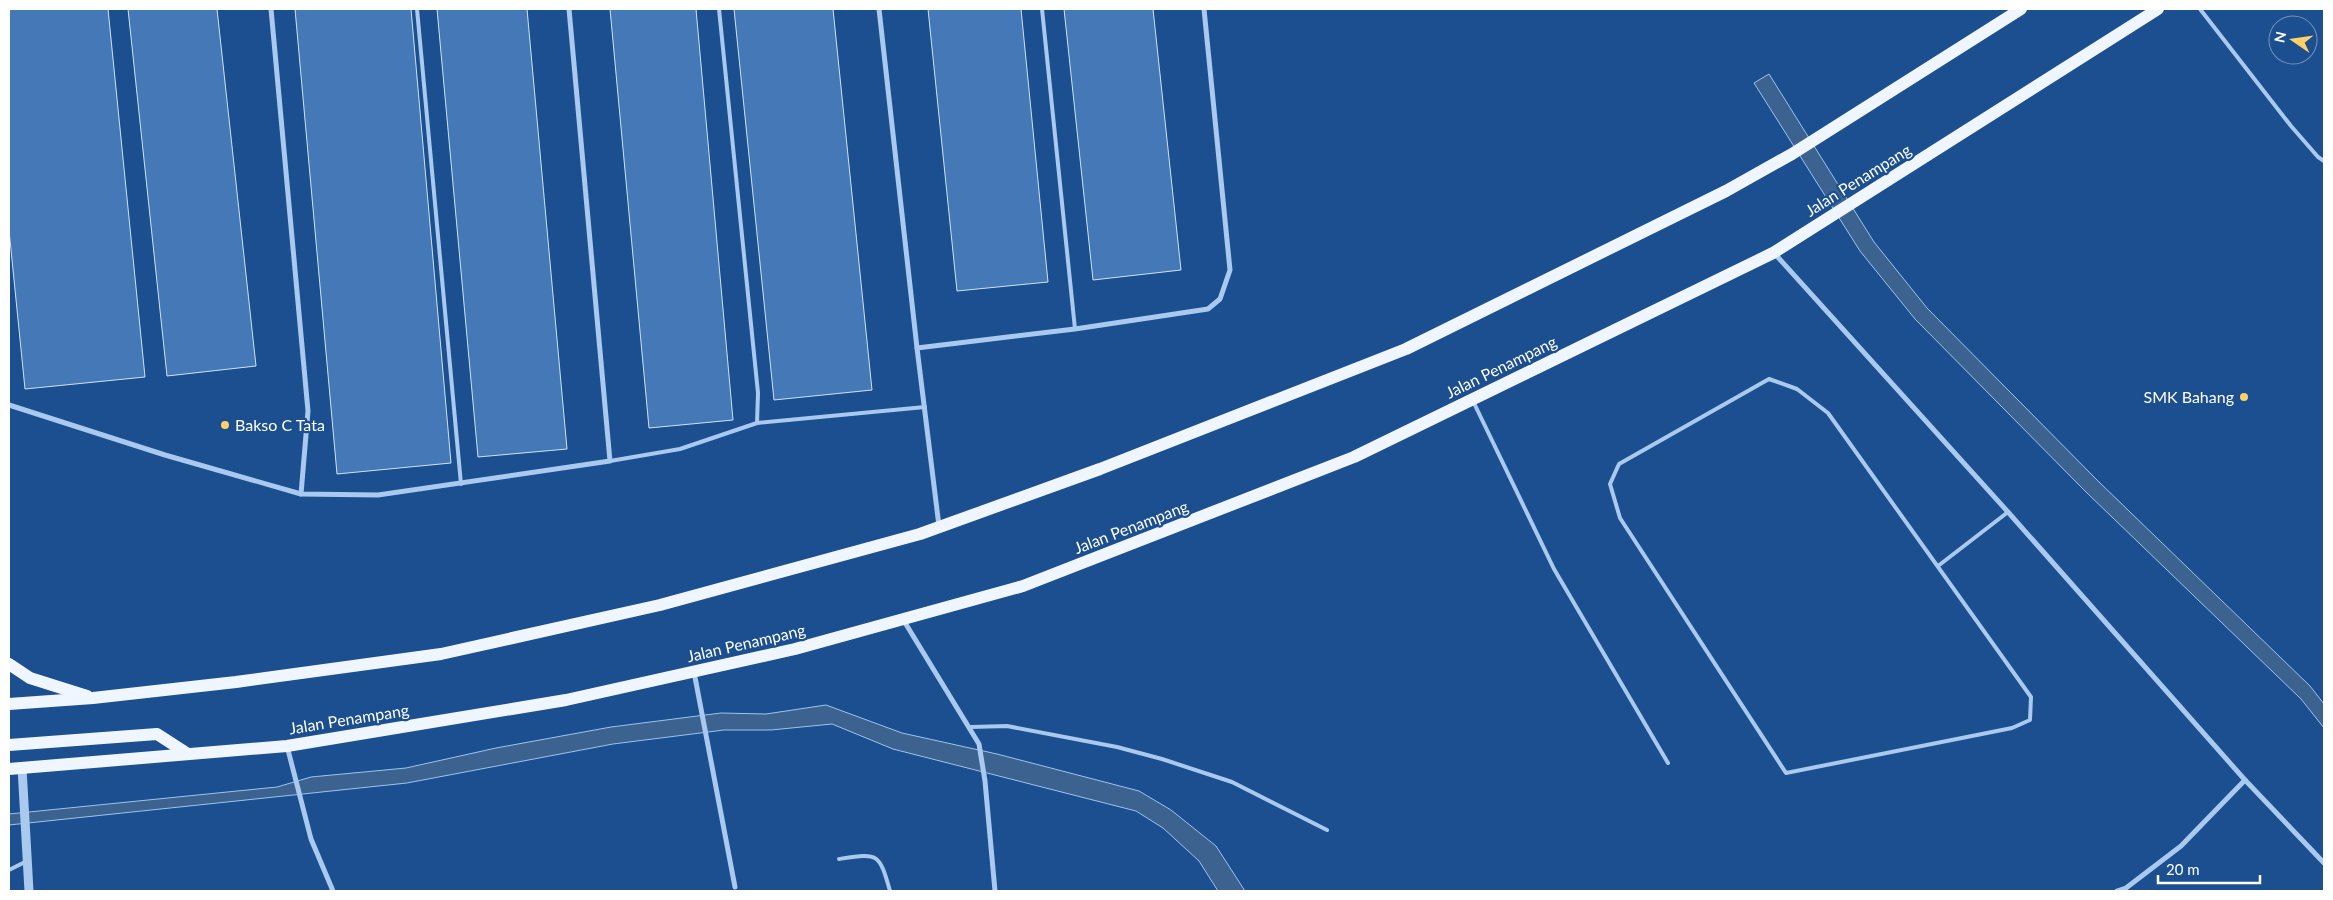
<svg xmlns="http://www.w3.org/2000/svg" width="2333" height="900" font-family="Lato,sans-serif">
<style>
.water{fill:#3c6290;stroke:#9cc4f0}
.building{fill:#4478b7;stroke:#cfe3fa}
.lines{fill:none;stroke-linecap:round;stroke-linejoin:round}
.service{stroke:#a9c9ee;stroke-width:4}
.minor{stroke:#a9c9ee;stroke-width:5}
.tertiary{stroke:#a9c9ee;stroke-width:9}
.primary{stroke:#f0f6ff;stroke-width:12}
.poi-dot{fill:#ffd166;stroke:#1b4f8f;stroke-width:2}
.labels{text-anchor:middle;stroke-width:4.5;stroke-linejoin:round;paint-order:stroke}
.street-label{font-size:16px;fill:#fff;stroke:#1b4f8f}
.poi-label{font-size:16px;fill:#fff;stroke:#1b4f8f;text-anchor:end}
</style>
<rect width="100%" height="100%" fill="#1b4f8f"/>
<g class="water">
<polygon points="1769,74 1874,242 1927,308 2098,481 2310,686 2324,704 2324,728 2301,699 2086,492 1915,319 1860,251 1754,83"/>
<polygon points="826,705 902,733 997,754 1139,791 1171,810 1216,846 1245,891 1218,891 1199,861 1163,828 1136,811 893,749 832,724 771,730 724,730 613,744 407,783 9,825 9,814 277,787 311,777 406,768 496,748 611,727 721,713 766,714"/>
</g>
<g class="building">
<polygon points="9,9 108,9 145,377 25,389 9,230"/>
<polygon points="128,9 217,9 256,366 167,376"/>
<polygon points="295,9 411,9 451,463 337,474"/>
<polygon points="437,9 527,9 567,449 478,457"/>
<polygon points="610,9 696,9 733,420 649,428"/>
<polygon points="734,9 833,9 872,390 774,400"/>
<polygon points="928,9 1021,9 1048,282 957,291"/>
<polygon points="1064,9 1153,9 1181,270 1093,280"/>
</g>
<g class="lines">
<g class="service">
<polyline points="417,9 461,484"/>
<polyline points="1042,9 1075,329"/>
<polyline points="2200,9 2291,126 2318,157 2324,161"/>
<polygon points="1769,379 1797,389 1828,413 2031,697 2030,720 2012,728 1786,773 1620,518 1610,484 1619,464"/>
<polyline points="1473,401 1554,569 1668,763"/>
<polyline points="757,423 925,407"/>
<polyline points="610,461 680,449 757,423 758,393 719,9"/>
<polyline points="1938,566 2008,512"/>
<polyline points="971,727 1007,726 1117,747 1162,759 1232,782 1327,830"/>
<path d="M 839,859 C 878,853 879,852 890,891"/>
<polyline points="9,870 27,861"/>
</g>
<g class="minor">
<polyline points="271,9 308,411 301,494"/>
<polyline points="879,9 917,348 939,526"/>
<polyline points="1775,254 2008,512 2245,780 2181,846 2126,888 2117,891"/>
<polyline points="917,348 1075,329 1208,309 1220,299 1230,270 1204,9"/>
<polyline points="9,405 165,455 301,494 378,495 610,461 569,9"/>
<polyline points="904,621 979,744 985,781 995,891"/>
<polyline points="694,672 735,887"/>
<polyline points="287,746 311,839 333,891"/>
<polyline points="2245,780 2324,863"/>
</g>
<polyline class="tertiary" points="22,768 29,891"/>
<g class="primary">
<polyline points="9,664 30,678 87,696"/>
<polyline points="9,704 93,698 236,682 441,654 660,605 920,534 1100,469 1406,349 1726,191 1792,154 2021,9"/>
<polyline points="9,745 157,734 188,754"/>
<polyline points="9,769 287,746 566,700 795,649 1023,586 1354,457 1773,253 2158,9"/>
</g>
</g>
<g class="poi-dot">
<circle cx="2244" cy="397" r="5"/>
<circle cx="225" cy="425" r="5"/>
</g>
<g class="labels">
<g class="street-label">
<text transform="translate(1858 180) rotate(-32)" y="6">Jalan Penampang</text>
<text transform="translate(1501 367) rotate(-26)" y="6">Jalan Penampang</text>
<text transform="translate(1131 527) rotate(-21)" y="6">Jalan Penampang</text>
<text transform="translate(746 643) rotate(-13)" y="6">Jalan Penampang</text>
<text transform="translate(349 719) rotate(-9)" y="6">Jalan Penampang</text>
</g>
<g class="poi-label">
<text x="2234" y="403">SMK Bahang</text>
<text x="235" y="431" text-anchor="start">Bakso C Tata</text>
</g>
</g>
<rect width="2333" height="900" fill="none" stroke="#ffffff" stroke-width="20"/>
<g transform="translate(2293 40) rotate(283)"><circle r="24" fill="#1b4f8f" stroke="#7695bc"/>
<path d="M0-4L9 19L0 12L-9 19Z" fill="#ffd166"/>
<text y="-8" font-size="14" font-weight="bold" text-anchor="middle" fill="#ffffff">N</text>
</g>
<path d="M2158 875v8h102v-8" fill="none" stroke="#ffffff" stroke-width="2.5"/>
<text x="2166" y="875" font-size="15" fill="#ffffff" stroke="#1b4f8f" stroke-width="4" paint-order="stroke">20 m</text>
</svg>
